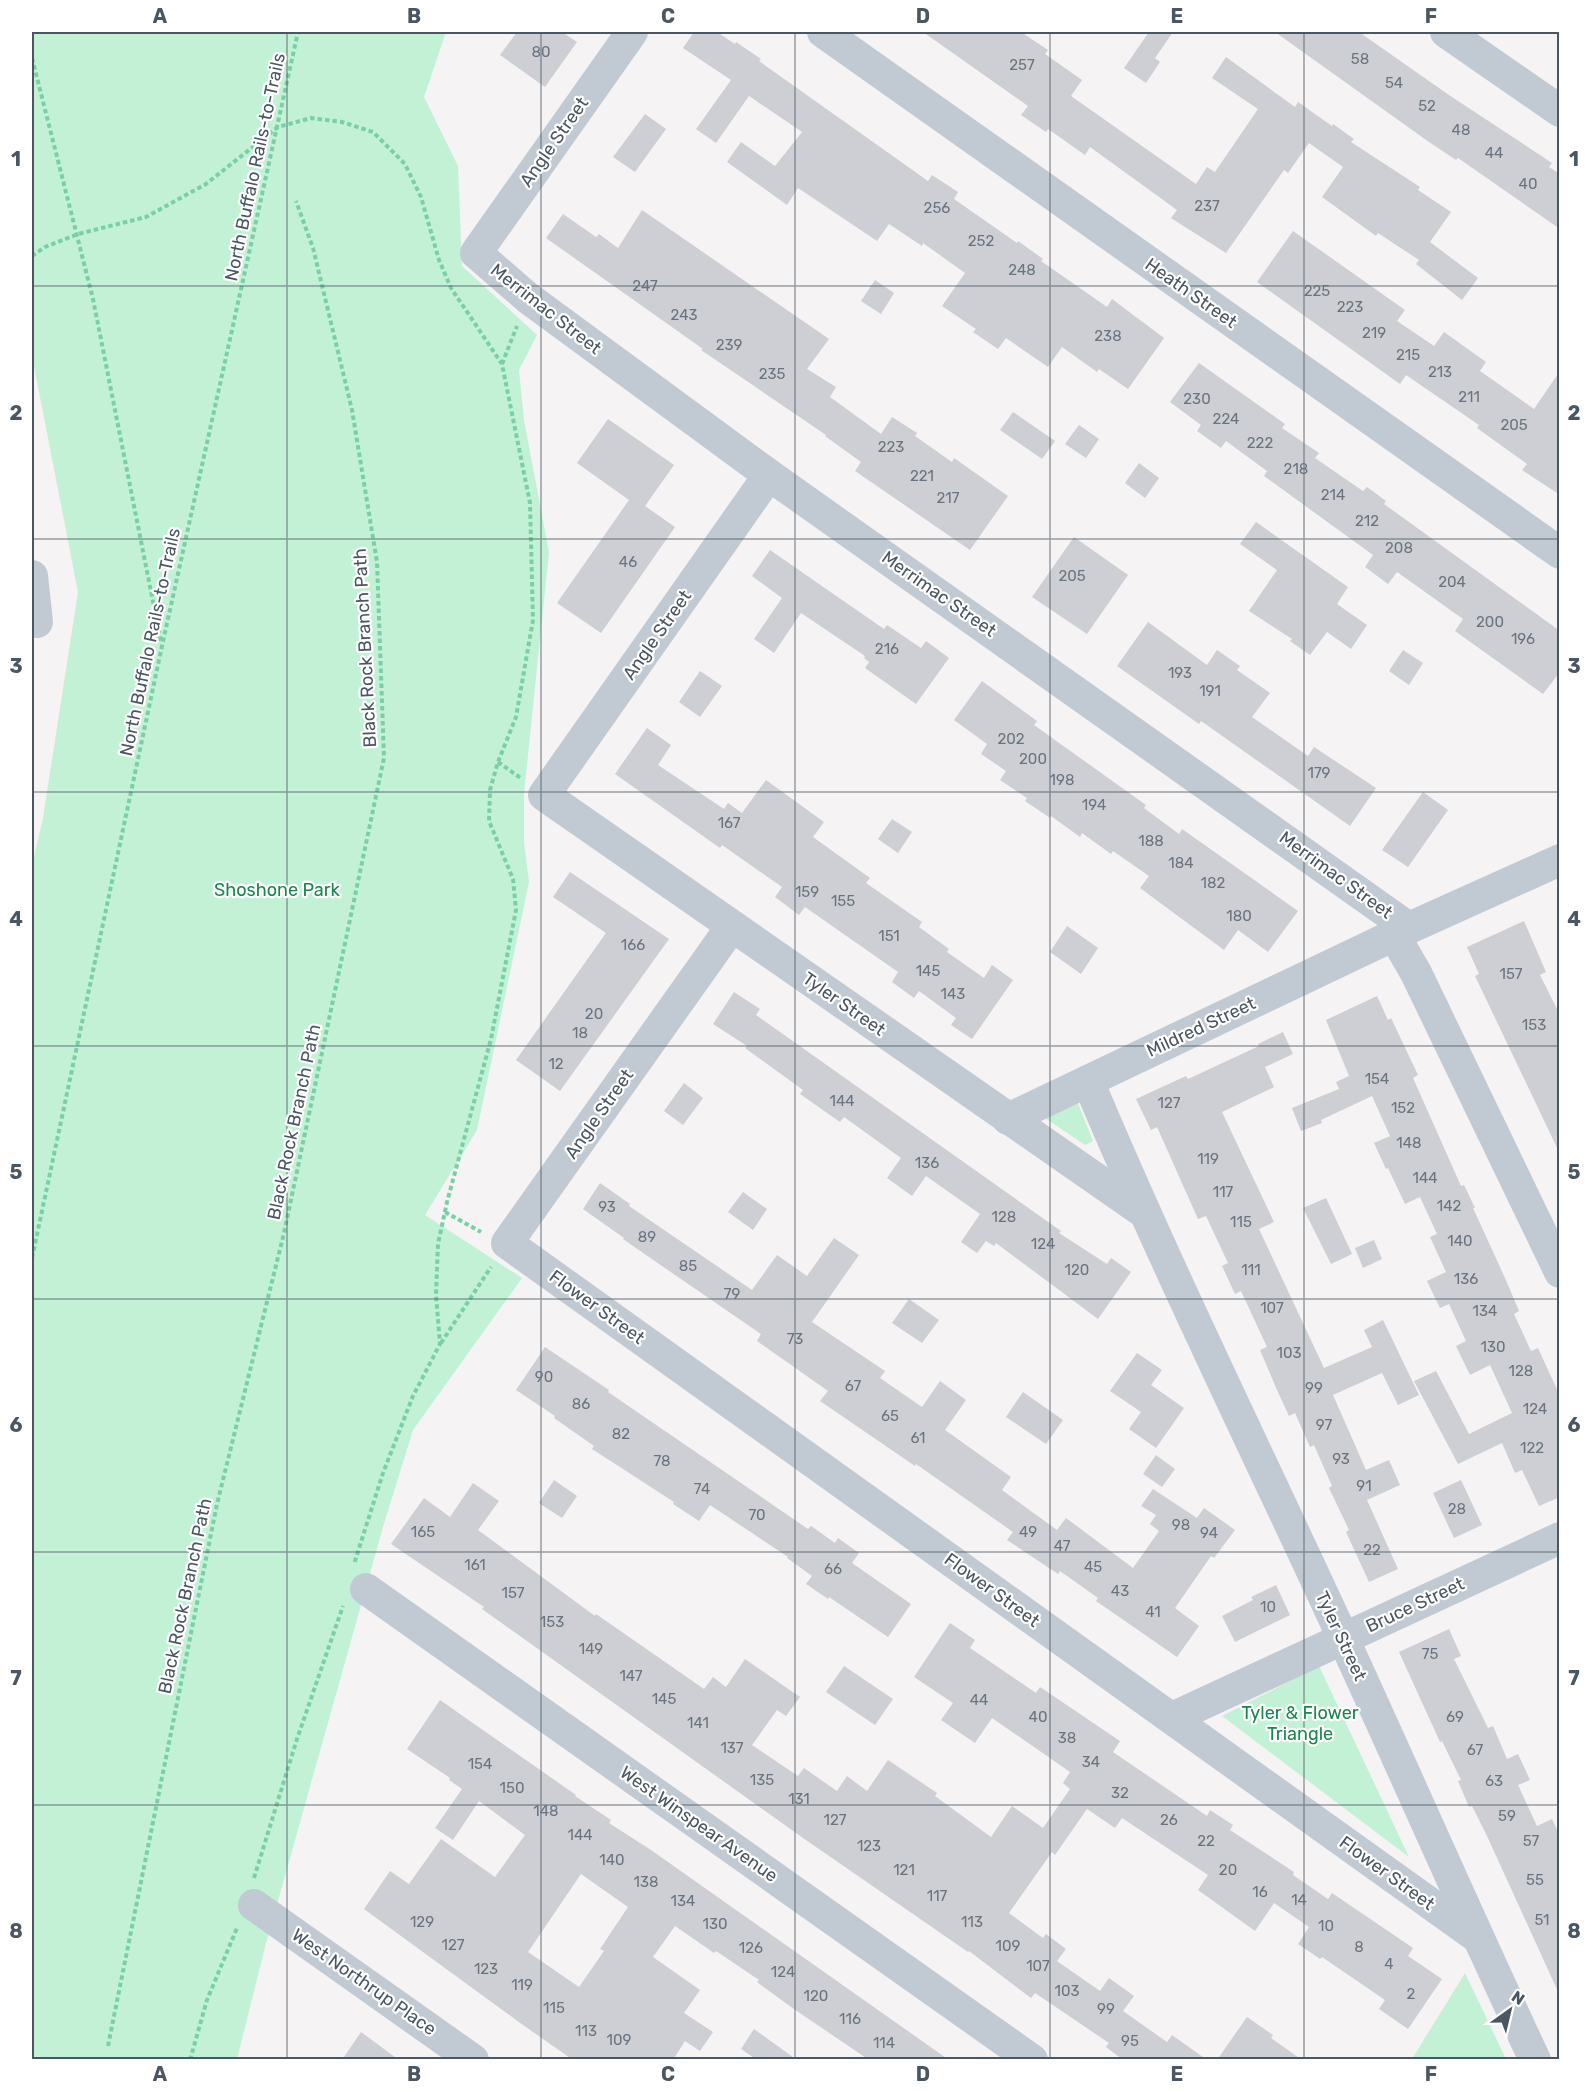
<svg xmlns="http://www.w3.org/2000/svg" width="1591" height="2091" font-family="Rubik,sans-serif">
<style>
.green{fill:#c3f1d5}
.building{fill:#cdcfd5;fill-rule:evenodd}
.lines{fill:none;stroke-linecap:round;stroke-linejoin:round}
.path{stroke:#7ad0a6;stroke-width:4;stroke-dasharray:4.5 3;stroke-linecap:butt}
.minor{stroke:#c1cad2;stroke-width:32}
.grid{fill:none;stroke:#4a5661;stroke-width:1.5;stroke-opacity:0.55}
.labels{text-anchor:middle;stroke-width:4.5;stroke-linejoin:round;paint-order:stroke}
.number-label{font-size:15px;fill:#6b747e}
.street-label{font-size:18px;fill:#4a5661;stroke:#fff}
.park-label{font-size:18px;fill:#17864f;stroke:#fff}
.neatline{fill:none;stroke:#4a5661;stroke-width:2}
.grid-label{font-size:20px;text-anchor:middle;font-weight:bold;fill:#4a5661}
</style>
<rect width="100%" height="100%" fill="#f5f3f3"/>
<g class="green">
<polygon points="32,32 446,32 424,97 458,166 462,266 537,335 519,370 524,420 549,552 524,794 524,842 529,882 477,1130 425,1215 522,1278 413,1430 383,1527 265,1947 237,2059 32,2059 32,865 43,818 78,592 32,356"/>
<polygon points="1077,1101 1093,1141 1085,1145 1045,1118"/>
<polygon points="1319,1666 1409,1857 1222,1716"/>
<polygon points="1465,1973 1506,2059 1412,2059"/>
</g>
<g class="building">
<polygon points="517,32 562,32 577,42 545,87 500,55"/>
<polygon points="694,32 717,32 735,44 736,42 761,59 759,61 928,181 932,175 958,192 954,199 1017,243 1018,241 1043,259 1041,261 1107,307 1112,299 1164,338 1128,389 1099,369 1097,372 1062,347 1048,367 1006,338 998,349 973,332 976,329 942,306 965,273 923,243 922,246 889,224 877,241 798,188 787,205 727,162 741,142 775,166 802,132 749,96 716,143 696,129 731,80 683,48"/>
<polygon points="923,32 1021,32 1048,50 1045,54 1082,80 1071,96 1196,184 1207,167 1215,172 1258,109 1212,78 1226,57 1295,107 1298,102 1332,126 1333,124 1354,139 1351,142 1420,187 1418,190 1451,212 1430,242 1478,278 1462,300 1416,264 1419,260 1378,233 1376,236 1322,197 1343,167 1309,143 1288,173 1284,170 1226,253 1171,218 1177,210 1090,147 1085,155 1048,129 1046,132 1021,115 1028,106"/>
<polygon points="1149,32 1173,32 1155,58 1160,62 1146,83 1124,68"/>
<polygon points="1275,32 1359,32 1449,95 1552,163 1549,167 1560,174 1560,229 1458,158 1456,160 1429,142"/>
<polygon points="645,114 666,129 635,172 613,157"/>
<polygon points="642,210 829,339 807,369 836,387 830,397 881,434 892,417 917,433 915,436 952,462 954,458 1008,496 970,550 855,471 861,462 825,436 826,435 701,350 703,349 546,238 563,214 596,237 599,234 618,248"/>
<polygon points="1293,231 1405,310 1397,321 1434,346 1444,332 1486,362 1480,371 1534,409 1560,371 1560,495 1522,470 1527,464 1477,428 1479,425 1406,375 1400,384 1257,282"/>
<polygon points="875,280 894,293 881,314 861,301"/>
<polygon points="1199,363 1285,424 1282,428 1319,453 1315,458 1363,491 1367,487 1386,501 1384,504 1560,631 1560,672 1543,694 1455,631 1463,619 1397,572 1388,584 1365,567 1373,555 1264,476 1267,471 1226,441 1221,448 1197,431 1201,425 1170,402"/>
<polygon points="1013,412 1055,441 1042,459 1000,430"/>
<polygon points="608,419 674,465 645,506 675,527 601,633 557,603 629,500 577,463"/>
<polygon points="1079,425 1099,439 1086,458 1065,444"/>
<polygon points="1139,463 1159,478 1145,498 1125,483"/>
<polygon points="1256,522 1348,587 1337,604 1367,625 1351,649 1327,632 1310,655 1290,641 1292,639 1249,611 1277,570 1240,544"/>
<polygon points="1074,537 1128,575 1087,634 1032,597"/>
<polygon points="770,550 884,629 887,625 921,648 926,641 949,658 916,704 865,668 869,662 864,658 865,656 801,613 774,653 754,639 782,598 752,576"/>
<polygon points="1148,622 1207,665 1217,650 1240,666 1237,670 1270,693 1252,717 1308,756 1314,747 1376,788 1350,826 1201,721 1199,724 1117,666"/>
<polygon points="1403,650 1423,663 1409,685 1389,671"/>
<polygon points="700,671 722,686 700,717 679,702"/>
<polygon points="982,681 1037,721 1034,725 1146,805 1144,808 1179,834 1182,829 1298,911 1268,952 1238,930 1224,950 1140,888 1149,876 1113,851 1111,854 1082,833 1080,837 1051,816 1050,818 1025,801 1027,798 1000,780 1006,771 981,754 987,744 954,720"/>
<polygon points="647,728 671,745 658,765 724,809 728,803 742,813 766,780 824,822 813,837 870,878 866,883 922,922 919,927 949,949 947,952 984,978 992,965 1013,980 972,1039 951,1025 956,1018 919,991 914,998 892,982 898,972 805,907 799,915 775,897 782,887 722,845 720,848 615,774"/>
<polygon points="1423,792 1448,810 1408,867 1382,850"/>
<polygon points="892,819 912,832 898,853 878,839"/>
<polygon points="570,872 669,939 560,1091 516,1060 606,933 553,897"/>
<polygon points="1524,921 1546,972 1540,975 1560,1015 1560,1154 1475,976 1479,974 1467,947"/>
<polygon points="1067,926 1098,948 1081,974 1050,952"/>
<polygon points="734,992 760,1009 756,1015 1061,1231 1059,1233 1107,1264 1111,1258 1131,1272 1098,1319 996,1243 994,1246 986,1241 977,1253 961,1242 980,1214 926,1176 912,1196 887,1178 901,1158 844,1117 840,1122 800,1094 803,1090 745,1048 747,1046 713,1024"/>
<polygon points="1377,996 1388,1020 1391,1018 1418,1075 1413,1078 1461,1186 1464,1185 1475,1208 1473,1208 1505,1278 1519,1311 1514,1314 1531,1351 1538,1348 1560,1396 1560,1497 1539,1506 1522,1470 1515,1473 1502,1443 1458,1464 1414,1381 1436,1371 1469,1434 1512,1413 1490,1365 1470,1375 1456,1346 1466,1341 1449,1304 1440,1308 1427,1281 1446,1272 1430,1237 1437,1234 1420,1197 1405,1204 1388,1168 1386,1169 1374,1143 1390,1136 1372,1096 1321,1120 1322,1123 1301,1131 1292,1108 1339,1089 1336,1082 1349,1076 1326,1020"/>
<polygon points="1283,1032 1293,1054 1265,1067 1274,1087 1222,1112 1274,1222 1259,1229 1324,1368 1372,1347 1364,1330 1383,1320 1419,1395 1398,1405 1382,1373 1333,1395 1366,1470 1389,1460 1400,1485 1367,1500 1398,1569 1369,1582 1346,1532 1349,1530 1329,1488 1332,1486 1314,1445 1310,1447 1295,1413 1289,1416 1277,1390 1260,1350 1267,1347 1241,1291 1235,1294 1222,1266 1228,1263 1206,1216 1198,1219 1157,1127 1151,1130 1136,1099 1186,1076 1188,1079 1259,1046 1258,1044"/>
<polygon points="684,1083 703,1098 683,1125 664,1111"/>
<polygon points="600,1183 630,1204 629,1206 752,1290 777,1255 807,1276 834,1238 859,1255 812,1322 885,1371 880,1378 922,1407 940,1381 966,1400 945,1430 1011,1477 1002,1490 1057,1530 1066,1518 1133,1568 1159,1531 1150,1524 1156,1515 1141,1506 1153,1489 1197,1518 1204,1508 1235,1530 1214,1558 1211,1556 1175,1608 1199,1626 1177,1657 1096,1601 1098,1598 1060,1571 1058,1574 1007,1540 1013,1532 916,1464 915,1466 820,1401 828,1391 757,1341 761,1334 646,1255 623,1239 624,1238 583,1209"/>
<polygon points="743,1192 767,1209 753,1230 728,1212"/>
<polygon points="1326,1198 1352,1254 1331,1264 1303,1208"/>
<polygon points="1374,1240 1382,1259 1363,1268 1355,1248"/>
<polygon points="909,1299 939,1320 922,1343 892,1323"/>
<polygon points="545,1347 609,1390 608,1392 808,1529 811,1526 835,1543 838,1538 859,1553 852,1563 911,1604 888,1637 829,1597 828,1599 806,1584 812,1576 787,1558 788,1557 710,1505 699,1521 673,1504 674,1502 592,1449 594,1446 554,1418 555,1416 516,1390"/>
<polygon points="1137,1353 1162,1370 1151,1385 1184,1408 1156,1448 1129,1429 1141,1412 1110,1391"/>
<polygon points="1023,1392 1063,1420 1046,1444 1006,1417"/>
<polygon points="1156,1455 1175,1469 1162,1487 1143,1474"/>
<polygon points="554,1480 577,1496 562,1518 539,1503"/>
<polygon points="1461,1480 1482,1525 1454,1538 1433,1493"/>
<polygon points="473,1483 499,1501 478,1530 595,1616 596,1614 704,1689 713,1677 726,1687 745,1659 800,1697 786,1716 777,1710 752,1745 798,1776 804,1768 837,1791 847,1776 867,1791 888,1760 937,1793 935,1796 991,1837 1012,1806 1043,1828 1070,1789 1063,1783 1070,1772 992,1718 975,1743 941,1720 953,1703 914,1677 950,1623 975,1640 970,1648 1036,1693 1040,1687 1120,1741 1113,1752 1207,1816 1210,1810 1233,1825 1230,1830 1294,1872 1293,1875 1328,1899 1332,1893 1413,1948 1408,1956 1442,1979 1408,2029 1379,2009 1385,2000 1322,1957 1320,1959 1298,1944 1309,1927 1274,1903 1255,1931 1198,1890 1208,1875 1122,1818 1115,1828 1087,1809 1055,1855 1052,1852 1009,1913 1043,1938 1046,1934 1066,1949 1057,1961 1100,1991 1109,1978 1134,1996 1123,2011 1167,2042 1172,2035 1207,2060 1123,2060 1106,2047 1109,2043 1035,1993 1031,1998 969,1951 968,1952 803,1838 482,1609 484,1607 391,1544 424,1498 450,1517"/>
<polygon points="1276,1585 1290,1615 1235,1642 1222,1616 1253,1600 1251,1597"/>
<polygon points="1449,1629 1461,1656 1454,1659 1488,1728 1493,1726 1507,1759 1518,1754 1530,1780 1518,1785 1537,1826 1552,1819 1560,1836 1560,1996 1487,1836 1472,1806 1469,1807 1458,1781 1461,1780 1442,1741 1440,1742 1399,1652"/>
<polygon points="844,1666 893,1699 875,1725 826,1692"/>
<path d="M 440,1700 L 576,1795 L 575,1796 L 611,1820 L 609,1823 L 651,1850 L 949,2060 L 869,2060 L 791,2007 L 757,1982 L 759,1980 L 716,1951 L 714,1953 L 675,1926 L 653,1957 L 700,1990 L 684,2013 L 713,2032 L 700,2051 L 685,2041 L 673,2060 L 573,2060 L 523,2025 L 364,1909 L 390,1871 L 409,1884 L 441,1839 L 495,1877 L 525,1835 L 479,1801 L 453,1840 L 435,1828 L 462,1789 L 449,1780 L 450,1778 L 407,1749 ZM 581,1874 L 628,1907 L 600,1949 L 604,1951 L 579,1987 L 528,1952 Z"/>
<polygon points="1247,2017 1273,2035 1271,2038 1302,2060 1217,2060"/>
<polygon points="754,2029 797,2060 757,2060 741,2049"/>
<polygon points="361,2032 399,2060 342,2060"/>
</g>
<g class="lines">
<g class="path">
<polyline points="32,58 93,299 161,642"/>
<polyline points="32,256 45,247 78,234 146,217 206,184 278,127 311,118 342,122 373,132 405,164 421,197 439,260 451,288 502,364 530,503 533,620 516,717 498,762 490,790 489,821 513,879 516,910 491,1039 447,1202 438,1244 436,1295 440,1344 413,1396 383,1473 354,1564"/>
<polyline points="502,364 517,326"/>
<polyline points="498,762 522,779"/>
<polyline points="445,1212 481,1232"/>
<polyline points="32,1258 162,646 298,32"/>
<polyline points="441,1343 491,1267"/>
<polyline points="254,1878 297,1739 343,1606"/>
<polyline points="108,2046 217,1504 284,1233 384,758 377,562 352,410 313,248 296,201"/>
<polyline points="190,2060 207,2000 237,1928"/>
</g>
<g class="minor">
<polyline points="632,32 476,253 528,298 769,475 1409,928"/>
<polyline points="823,32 1560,553"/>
<polyline points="1446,32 1560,111"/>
<polyline points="769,475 544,795 1145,1213"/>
<polyline points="32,576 37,622"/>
<polyline points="732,926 507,1243 1477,1937"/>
<polyline points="1394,935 1416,973 1560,1272"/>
<path d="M 1088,1081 C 1163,1260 1249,1435 1331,1612 C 1400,1761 1465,1911 1535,2060"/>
<polyline points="1008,1119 1409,928 1560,860"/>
<polyline points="366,1589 1032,2060"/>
<polyline points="1172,1718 1560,1538"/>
<polyline points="254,1905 473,2060"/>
</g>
</g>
<path class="grid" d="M 287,32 L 287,2060M 541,32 L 541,2060M 795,32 L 795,2060M 1050,32 L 1050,2060M 1304,32 L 1304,2060M 32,286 L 1560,286M 32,539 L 1560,539M 32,792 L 1560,792M 32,1046 L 1560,1046M 32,1299 L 1560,1299M 32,1552 L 1560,1552M 32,1805 L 1560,1805"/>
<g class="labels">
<g class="number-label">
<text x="541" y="57">80</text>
<text x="1360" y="64">58</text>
<text x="1022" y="70">257</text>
<text x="1394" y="88">54</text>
<text x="1427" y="111">52</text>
<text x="1461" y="135">48</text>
<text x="1494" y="158">44</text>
<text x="1528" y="189">40</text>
<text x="1207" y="211">237</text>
<text x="937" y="213">256</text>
<text x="981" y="246">252</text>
<text x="1022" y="275">248</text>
<text x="645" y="291">247</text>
<text x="1317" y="296">225</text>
<text x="1350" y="312">223</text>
<text x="684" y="320">243</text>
<text x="1374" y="338">219</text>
<text x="1108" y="341">238</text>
<text x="729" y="350">239</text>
<text x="1408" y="360">215</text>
<text x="1440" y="377">213</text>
<text x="772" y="379">235</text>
<text x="1469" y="402">211</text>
<text x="1197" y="404">230</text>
<text x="1226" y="424">224</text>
<text x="1514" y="430">205</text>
<text x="1260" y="448">222</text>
<text x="891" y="452">223</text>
<text x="1296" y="474">218</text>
<text x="922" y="481">221</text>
<text x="1333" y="500">214</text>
<text x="948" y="503">217</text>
<text x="1367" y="526">212</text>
<text x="1399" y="553">208</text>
<text x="628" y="567">46</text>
<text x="1072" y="581">205</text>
<text x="1452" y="587">204</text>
<text x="1490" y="627">200</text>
<text x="1523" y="644">196</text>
<text x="887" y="654">216</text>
<text x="1180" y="678">193</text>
<text x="1210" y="696">191</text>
<text x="1011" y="744">202</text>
<text x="1033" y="764">200</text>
<text x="1319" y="778">179</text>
<text x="1062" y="785">198</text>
<text x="1094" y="810">194</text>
<text x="729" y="828">167</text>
<text x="1151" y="846">188</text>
<text x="1181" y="868">184</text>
<text x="1213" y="888">182</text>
<text x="807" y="897">159</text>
<text x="843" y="906">155</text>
<text x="1239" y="921">180</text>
<text x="889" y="941">151</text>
<text x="633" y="950">166</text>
<text x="928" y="976">145</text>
<text x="1511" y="979">157</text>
<text x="953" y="999">143</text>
<text x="594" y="1019">20</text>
<text x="1534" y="1030">153</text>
<text x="580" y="1038">18</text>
<text x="556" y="1069">12</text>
<text x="1377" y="1084">154</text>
<text x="842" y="1106">144</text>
<text x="1169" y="1108">127</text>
<text x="1403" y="1113">152</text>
<text x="1409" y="1148">148</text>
<text x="1208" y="1164">119</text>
<text x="927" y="1168">136</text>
<text x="1425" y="1183">144</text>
<text x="1223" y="1197">117</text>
<text x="1449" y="1211">142</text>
<text x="607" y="1212">93</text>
<text x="1004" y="1222">128</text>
<text x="1241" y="1227">115</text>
<text x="647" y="1242">89</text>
<text x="1460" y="1246">140</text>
<text x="1043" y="1249">124</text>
<text x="688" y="1271">85</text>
<text x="1077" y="1275">120</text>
<text x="1251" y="1275">111</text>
<text x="1466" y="1284">136</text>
<text x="732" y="1299">79</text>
<text x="1272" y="1313">107</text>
<text x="1485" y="1316">134</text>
<text x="795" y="1344">73</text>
<text x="1493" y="1352">130</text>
<text x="1289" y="1358">103</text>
<text x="1521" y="1376">128</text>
<text x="544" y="1382">90</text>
<text x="853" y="1391">67</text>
<text x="1314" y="1393">99</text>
<text x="581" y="1409">86</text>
<text x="1535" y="1414">124</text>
<text x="890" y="1421">65</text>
<text x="1324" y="1430">97</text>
<text x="621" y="1439">82</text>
<text x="918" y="1443">61</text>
<text x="1532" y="1453">122</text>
<text x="1341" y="1464">93</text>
<text x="662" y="1466">78</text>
<text x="1364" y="1491">91</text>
<text x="702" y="1494">74</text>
<text x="1457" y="1514">28</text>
<text x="757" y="1520">70</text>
<text x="1181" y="1530">98</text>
<text x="423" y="1537">165</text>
<text x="1028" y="1537">49</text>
<text x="1209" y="1538">94</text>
<text x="1062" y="1551">47</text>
<text x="1372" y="1555">22</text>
<text x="475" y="1570">161</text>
<text x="1093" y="1572">45</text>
<text x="833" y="1574">66</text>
<text x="1120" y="1596">43</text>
<text x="513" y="1598">157</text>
<text x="1268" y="1612">10</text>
<text x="1153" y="1617">41</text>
<text x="552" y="1627">153</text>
<text x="591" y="1654">149</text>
<text x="1430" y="1659">75</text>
<text x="631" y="1681">147</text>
<text x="664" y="1704">145</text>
<text x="979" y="1705">44</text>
<text x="1038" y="1722">40</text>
<text x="1455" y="1722">69</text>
<text x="698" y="1728">141</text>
<text x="1067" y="1743">38</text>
<text x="732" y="1753">137</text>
<text x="1475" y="1755">67</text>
<text x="1091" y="1767">34</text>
<text x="480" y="1769">154</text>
<text x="762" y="1785">135</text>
<text x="1494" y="1786">63</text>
<text x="512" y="1793">150</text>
<text x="1120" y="1798">32</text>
<text x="799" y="1804">131</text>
<text x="546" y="1816">148</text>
<text x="1507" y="1821">59</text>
<text x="835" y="1825">127</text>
<text x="1169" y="1825">26</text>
<text x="580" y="1840">144</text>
<text x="1206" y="1846">22</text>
<text x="1531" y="1846">57</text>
<text x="869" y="1851">123</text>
<text x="612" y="1865">140</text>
<text x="904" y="1875">121</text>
<text x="1228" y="1875">20</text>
<text x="1535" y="1885">55</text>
<text x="646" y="1887">138</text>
<text x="1260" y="1897">16</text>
<text x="937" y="1901">117</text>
<text x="1299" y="1905">14</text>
<text x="683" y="1906">134</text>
<text x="1542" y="1925">51</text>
<text x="422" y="1927">129</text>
<text x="972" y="1927">113</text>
<text x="715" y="1929">130</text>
<text x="1326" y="1931">10</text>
<text x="453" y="1950">127</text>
<text x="1008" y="1951">109</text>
<text x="1359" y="1952">8</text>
<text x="751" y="1953">126</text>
<text x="1389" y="1969">4</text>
<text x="1038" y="1971">107</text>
<text x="486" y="1974">123</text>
<text x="783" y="1977">124</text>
<text x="522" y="1990">119</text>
<text x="1067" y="1996">103</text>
<text x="1411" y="1999">2</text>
<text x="816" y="2001">120</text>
<text x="554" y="2013">115</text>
<text x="1106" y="2014">99</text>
<text x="850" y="2024">116</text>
<text x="586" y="2036">113</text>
<text x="619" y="2045">109</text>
<text x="1130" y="2046">95</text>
<text x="884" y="2048">114</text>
</g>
<g class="street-label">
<text transform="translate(554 142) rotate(-55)" y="6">Angle Street</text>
<text transform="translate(255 167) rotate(-78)" y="6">North Buffalo Rails-to-Trails</text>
<text transform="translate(1191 293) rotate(35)" y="6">Heath Street</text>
<text transform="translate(546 309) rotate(38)" y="6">Merrimac Street</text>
<text transform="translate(939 594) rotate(35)" y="6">Merrimac Street</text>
<text transform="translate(657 635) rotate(-55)" y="6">Angle Street</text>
<text transform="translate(150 642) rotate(-78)" y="6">North Buffalo Rails-to-Trails</text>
<text transform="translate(365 648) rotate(-93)" y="6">Black Rock Branch Path</text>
<text transform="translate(1336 875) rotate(36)" y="6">Merrimac Street</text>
<text transform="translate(844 1004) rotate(35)" y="6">Tyler Street</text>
<text transform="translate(1201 1027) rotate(-25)" y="6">Mildred Street</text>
<text transform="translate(599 1114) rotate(-55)" y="6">Angle Street</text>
<text transform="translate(294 1122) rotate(-78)" y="6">Black Rock Branch Path</text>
<text transform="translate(597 1307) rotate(36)" y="6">Flower Street</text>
<text transform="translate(992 1590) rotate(36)" y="6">Flower Street</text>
<text transform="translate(185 1596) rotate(-78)" y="6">Black Rock Branch Path</text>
<text transform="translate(1415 1605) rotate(-25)" y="6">Bruce Street</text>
<text transform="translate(1341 1636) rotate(65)" y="6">Tyler Street</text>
<text transform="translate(699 1824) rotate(35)" y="6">West Winspear Avenue</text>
<text transform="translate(1387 1873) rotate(36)" y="6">Flower Street</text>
<text transform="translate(364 1982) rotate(35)" y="6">West Northrup Place</text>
</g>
<g class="park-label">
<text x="277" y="896">Shoshone Park</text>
<text x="1300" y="1719">Tyler &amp; Flower<tspan x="1300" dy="21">Triangle</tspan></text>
</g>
</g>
<rect width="1591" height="2091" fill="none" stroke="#ffffff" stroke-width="66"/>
<g transform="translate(1510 2010) rotate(34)" stroke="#ffffff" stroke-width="4.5" paint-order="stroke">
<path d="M0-4.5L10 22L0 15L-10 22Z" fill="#4a5661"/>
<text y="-9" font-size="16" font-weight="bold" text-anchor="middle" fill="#4a5661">N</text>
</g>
<rect x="33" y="33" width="1525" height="2025" class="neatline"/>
<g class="grid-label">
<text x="160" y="23">A</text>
<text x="414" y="23">B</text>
<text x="668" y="23">C</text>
<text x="923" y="23">D</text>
<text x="1177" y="23">E</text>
<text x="1431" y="23">F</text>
<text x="16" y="166">1</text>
<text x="1574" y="166">1</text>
<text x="16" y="420">2</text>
<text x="1574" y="420">2</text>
<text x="16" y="673">3</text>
<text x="1574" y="673">3</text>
<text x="16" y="926">4</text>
<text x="1574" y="926">4</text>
<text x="16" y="1179">5</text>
<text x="1574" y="1179">5</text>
<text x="16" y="1432">6</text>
<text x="1574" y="1432">6</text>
<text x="16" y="1685">7</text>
<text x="1574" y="1685">7</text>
<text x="16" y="1938">8</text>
<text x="1574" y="1938">8</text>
<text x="160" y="2081">A</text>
<text x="414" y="2081">B</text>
<text x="668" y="2081">C</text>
<text x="923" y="2081">D</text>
<text x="1177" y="2081">E</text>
<text x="1431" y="2081">F</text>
</g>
</svg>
